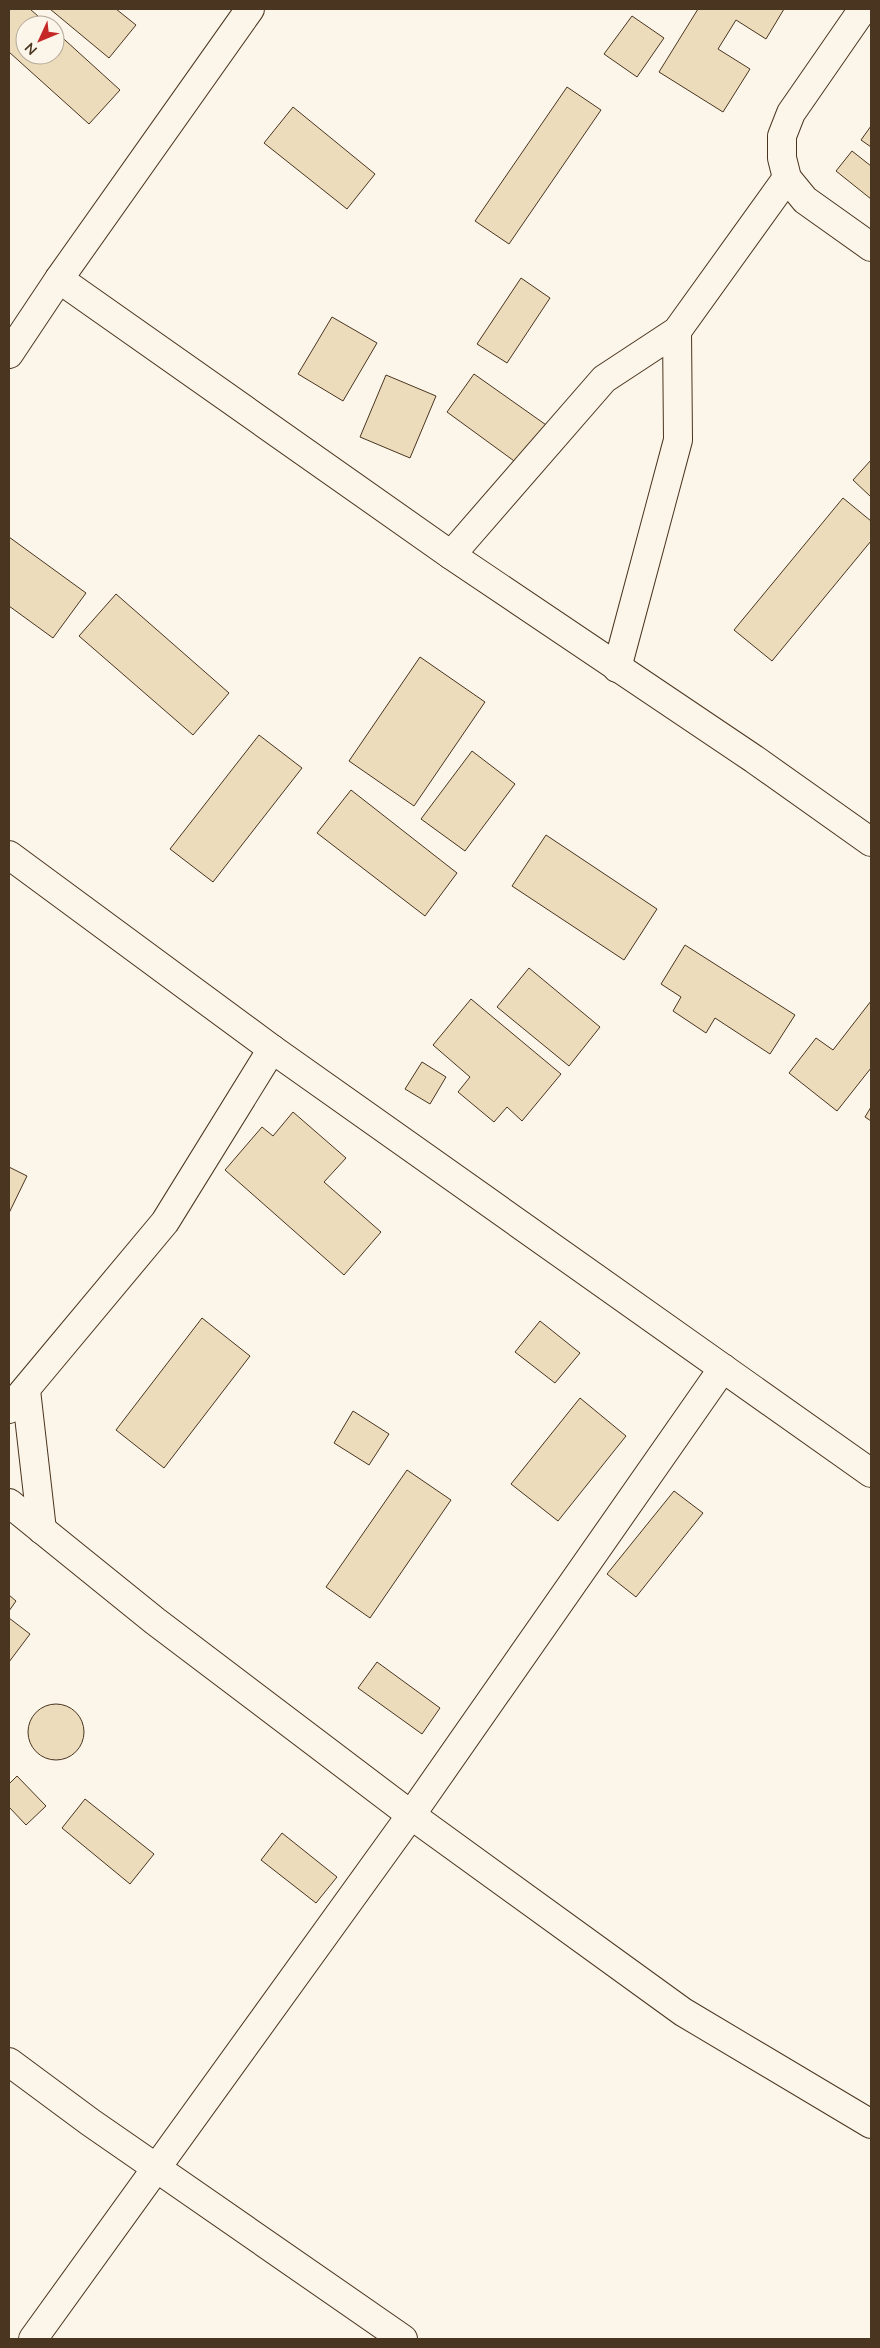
<svg xmlns="http://www.w3.org/2000/svg" width="880" height="2348" font-family="'Nunito Sans',sans-serif">
<style>
.building{fill:#ecdcbc;stroke:#4a3520}
.lines{fill:none;stroke-linecap:round;stroke-linejoin:round}
.street-casing{stroke:#4a3520;stroke-width:30}
.street{stroke:#fbf6e9;stroke-width:28}
</style>
<rect width="100%" height="100%" fill="#fbf6e9"/>
<g class="building">
<polygon points="9,9 30,9 48,25 25,25 25,55 55,55 55,31 120,90 89,124 9,52"/>
<polygon points="50,9 116,9 136,25 109,58"/>
<polygon points="698,9 784,9 766,39 736,20 718,49 750,69 723,112 659,72"/>
<polygon points="632,16 664,38 637,77 604,54"/>
<polygon points="567,87 601,110 509,244 475,221"/>
<polygon points="293,107 375,174 347,209 264,143"/>
<polygon points="871,126 871,147 861,140"/>
<polygon points="852,151 871,166 871,199 836,171"/>
<polygon points="521,278 550,298 507,363 477,344"/>
<polygon points="332,317 377,343 343,401 298,374"/>
<polygon points="474,374 549,427 521,466 447,412"/>
<polygon points="386,375 436,396 410,458 360,437"/>
<polygon points="871,460 871,497 853,480"/>
<polygon points="843,498 871,521 871,541 772,661 734,630"/>
<polygon points="9,537 86,593 53,638 9,606"/>
<polygon points="116,594 229,693 193,735 79,636"/>
<polygon points="420,657 485,702 414,806 349,761"/>
<polygon points="259,735 302,768 213,882 170,849"/>
<polygon points="472,751 515,784 465,851 421,819"/>
<polygon points="351,790 457,873 425,916 317,833"/>
<polygon points="546,835 657,909 624,960 512,886"/>
<polygon points="685,945 795,1015 770,1054 715,1018 706,1033 673,1011 681,997 661,984"/>
<polygon points="529,968 600,1027 569,1066 497,1007"/>
<polygon points="471,999 561,1074 522,1121 507,1107 494,1122 458,1092 470,1077 433,1045"/>
<polygon points="871,1001 871,1068 837,1111 789,1073 816,1038 833,1050"/>
<polygon points="422,1062 446,1077 430,1104 405,1089"/>
<polygon points="871,1107 871,1121 865,1117"/>
<polygon points="293,1112 346,1158 324,1182 381,1232 344,1275 225,1170 262,1127 273,1136"/>
<polygon points="9,1167 27,1176 9,1213"/>
<polygon points="202,1318 250,1356 164,1468 116,1430"/>
<polygon points="540,1321 580,1353 555,1383 515,1352"/>
<polygon points="580,1398 626,1436 558,1521 511,1484"/>
<polygon points="353,1411 389,1434 369,1465 334,1443"/>
<polygon points="407,1470 451,1500 370,1618 326,1587"/>
<polygon points="674,1491 703,1513 636,1597 607,1574"/>
<polygon points="9,1595 16,1601 9,1611"/>
<polygon points="9,1618 30,1634 9,1662"/>
<polygon points="377,1662 440,1708 422,1734 358,1688"/>
<circle cx="56" cy="1732" r="28"/>
<polygon points="17,1776 46,1806 26,1825 9,1807 9,1784"/>
<polygon points="85,1799 154,1854 130,1884 62,1828"/>
<polygon points="282,1833 337,1877 316,1903 261,1860"/>
</g>
<g class="lines">
<g class="street-casing">
<g id="street">
<polyline points="863,9 791,113 782,136 782,158 787,178 805,200 871,247"/>
<polyline points="59,279 451,555 754,759 871,842"/>
<polyline points="9,354 59,279 250,9"/>
<polyline points="451,555 604,379 677,331 787,178"/>
<polyline points="617,668 678,440 677,331"/>
<polyline points="9,855 272,1049 871,1473"/>
<polyline points="26,1390 42,1530"/>
<polyline points="9,1409 165,1222 272,1049"/>
<polyline points="9,1503 155,1621 411,1815 683,2012 871,2124"/>
<polyline points="9,2062 90,2122 403,2339"/>
<polyline points="33,2339 411,1815 723,1368"/>
</g>
</g>
<use href="#street" class="street"/>
</g>
<rect width="880" height="2348" fill="none" stroke="#4a3520" stroke-width="20"/>
<g transform="translate(40 40) rotate(226)"><circle r="24" fill="#fbf6e9" stroke="#b4a999"/>
<path d="M0-4L9 19L0 12L-9 19Z" fill="#c62828"/>
<text y="-8" font-size="14" font-weight="bold" text-anchor="middle" fill="#4a3520">N</text>
</g>
</svg>
